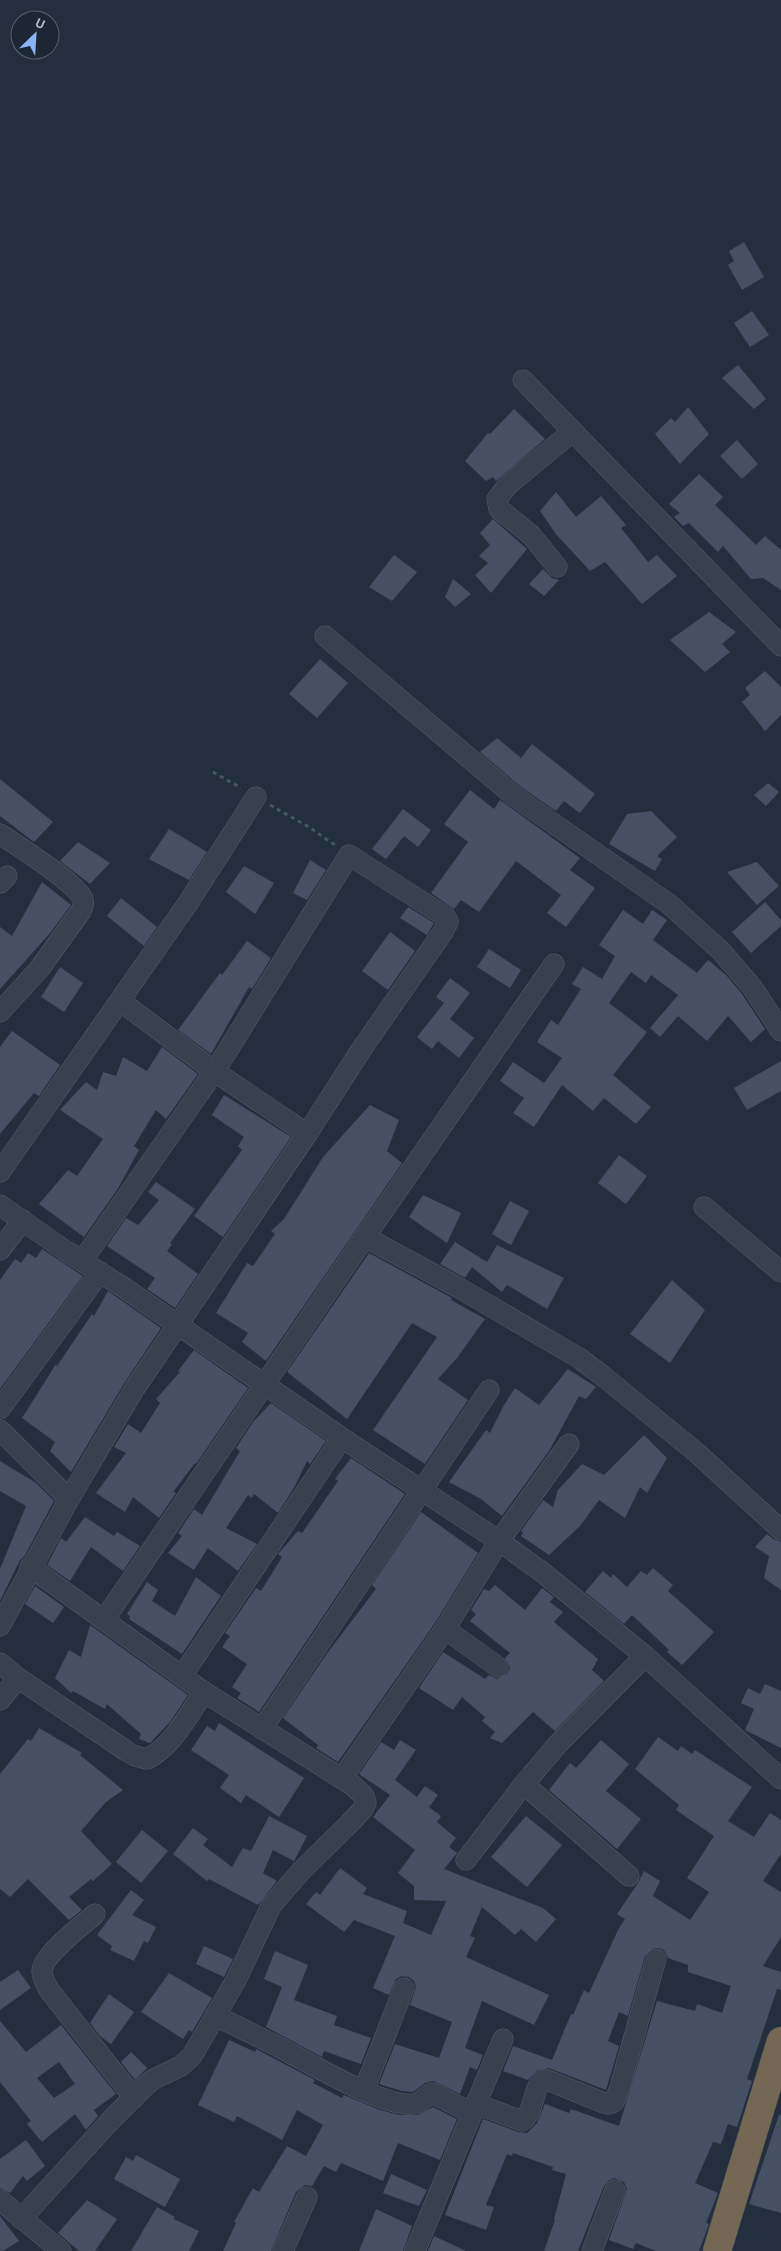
<svg xmlns="http://www.w3.org/2000/svg" width="781" height="2251" font-family="'Alegreya Sans',sans-serif">
<style>
.building{fill:#455162;fill-rule:evenodd}
.lines{fill:none;stroke-linecap:round;stroke-linejoin:round}
.minor-casing{stroke:#565f6c;stroke-width:21}
.highway-casing{stroke:#434c59;stroke-width:29}
.path{stroke:#44595c;stroke-width:3;stroke-dasharray:4 4;stroke-linecap:butt}
.minor{stroke:#38414e;stroke-width:20}
.highway{stroke:#746855;stroke-width:28}
</style>
<rect width="100%" height="100%" fill="#242f3e"/>
<g class="building">
<polygon points="744,242 764,277 742,290 728,265 734,261 729,251"/>
<polygon points="752,311 769,335 750,347 734,323"/>
<polygon points="738,365 766,399 754,409 722,378"/>
<polygon points="688,407 709,434 680,464 655,434 671,418 675,422"/>
<polygon points="514,409 545,439 496,481 493,477 486,481 465,461 488,433 490,434"/>
<polygon points="737,440 758,464 742,479 720,456"/>
<polygon points="699,474 723,497 715,505 756,545 765,536 781,550 781,590 763,578 751,579 723,546 718,552 689,523 683,526 674,517 680,513 669,504"/>
<polygon points="556,492 576,517 601,496 626,525 621,528 648,562 657,555 677,576 642,604 605,562 590,571 556,534 540,511"/>
<polygon points="493,519 527,549 491,593 475,575 488,563 479,556 490,545 480,533"/>
<polygon points="394,555 417,572 392,601 369,587"/>
<polygon points="543,569 552,578 559,580 544,596 529,584"/>
<polygon points="453,579 471,594 455,607 445,597"/>
<polygon points="709,612 736,632 722,644 730,652 705,672 670,640"/>
<polygon points="320,659 348,683 317,718 289,694"/>
<polygon points="765,671 781,687 781,715 765,731 742,702 750,695 745,688"/>
<polygon points="497,738 521,758 532,744 595,794 580,813 564,801 556,811 521,787 480,752"/>
<polygon points="0,779 53,822 34,842 0,816"/>
<polygon points="768,783 779,792 766,806 754,795"/>
<polygon points="470,790 494,809 500,800 580,858 570,870 595,888 566,927 547,913 561,895 516,861 479,912 461,900 454,909 431,893 468,842 444,824"/>
<polygon points="403,809 431,830 418,847 404,836 386,859 372,849"/>
<polygon points="651,811 677,837 657,856 662,859 655,871 609,844 627,814"/>
<polygon points="169,829 207,852 189,880 149,859"/>
<polygon points="78,842 110,863 90,884 60,861"/>
<polygon points="310,860 326,870 307,900 293,893"/>
<polygon points="757,862 779,886 757,905 727,872"/>
<polygon points="244,866 274,883 255,914 226,892"/>
<polygon points="42,882 71,905 51,932 0,989 0,927 12,936"/>
<polygon points="121,898 157,927 144,946 107,916"/>
<polygon points="765,902 781,920 781,926 751,953 732,932"/>
<polygon points="408,907 434,923 427,935 400,918"/>
<polygon points="623,910 643,924 652,910 667,920 653,940 697,973 708,960 726,975 742,994 765,1029 751,1042 728,1016 707,1041 678,1016 660,1037 650,1028 678,995 651,975 646,983 631,972 609,1003 647,1032 613,1075 651,1107 636,1124 604,1098 593,1111 562,1085 534,1127 513,1113 524,1098 500,1081 513,1062 544,1083 562,1058 537,1042 551,1020 558,1025 581,989 572,984 583,967 602,979 615,956 599,945"/>
<polygon points="390,932 415,951 388,990 362,971"/>
<polygon points="247,941 271,958 252,989 249,987 211,1054 178,1030 220,973 222,975"/>
<polygon points="489,949 521,970 510,988 477,967"/>
<polygon points="60,967 83,983 64,1012 41,997"/>
<polygon points="450,978 470,993 450,1019 474,1038 459,1058 438,1041 432,1049 417,1037 444,1003 436,997"/>
<polygon points="12,1031 60,1065 39,1096 34,1093 0,1134 0,1047"/>
<polygon points="162,1047 198,1074 166,1119 156,1110 134,1146 139,1150 117,1190 84,1237 39,1204 68,1170 77,1176 103,1139 60,1110 86,1082 97,1090 103,1072 116,1076 123,1057 147,1071"/>
<polygon points="781,1061 781,1091 747,1110 734,1088"/>
<polygon points="224,1095 291,1137 223,1237 194,1216 242,1150 238,1146 244,1137 212,1115"/>
<polygon points="370,1105 399,1120 387,1151 402,1163 266,1361 242,1342 248,1333 216,1313 247,1263 253,1266 275,1234 271,1231 284,1219 323,1157"/>
<polygon points="619,1155 647,1176 626,1204 598,1183"/>
<polygon points="156,1182 195,1209 170,1243 172,1244 167,1251 198,1274 175,1308 147,1289 155,1278 107,1246 126,1218 138,1225 159,1200 148,1192"/>
<polygon points="423,1195 461,1213 447,1243 409,1217"/>
<polygon points="510,1201 529,1211 511,1245 492,1234"/>
<polygon points="455,1242 487,1262 497,1245 564,1278 547,1309 507,1285 502,1292 472,1267 465,1278 440,1264"/>
<polygon points="42,1249 83,1276 0,1389 0,1280 15,1259 21,1263 28,1253 36,1258"/>
<polygon points="369,1253 452,1298 451,1300 485,1319 457,1358 438,1379 468,1400 425,1464 373,1430 437,1337 412,1323 347,1419 287,1372"/>
<polygon points="672,1280 705,1310 670,1363 630,1334"/>
<polygon points="108,1291 161,1328 125,1382 71,1472 50,1451 55,1442 22,1418 56,1364 57,1366 92,1314 94,1316"/>
<polygon points="194,1350 248,1388 196,1464 195,1463 173,1492 176,1493 159,1518 133,1497 125,1512 96,1493 126,1453 114,1447 128,1424 141,1433 160,1403 156,1399 180,1372 178,1371"/>
<polygon points="568,1369 596,1387 586,1399 579,1396 549,1451 502,1516 481,1499 449,1482 486,1430 490,1433 504,1405 515,1388 539,1405"/>
<polygon points="271,1403 326,1441 310,1464 307,1461 295,1486 278,1513 254,1494 252,1498 248,1495 226,1528 257,1544 238,1571 208,1548 194,1570 168,1553 182,1536 178,1533 194,1509 202,1515 240,1451 236,1448 253,1422"/>
<polygon points="644,1435 667,1458 647,1493 640,1487 625,1518 599,1500 580,1526 549,1555 521,1536 523,1533 521,1531 543,1500 553,1507 558,1490 582,1464 604,1475"/>
<polygon points="351,1458 405,1494 259,1712 237,1698 241,1693 232,1687 247,1664 222,1647 230,1636 225,1633 256,1588 261,1591 282,1557 278,1554 298,1531 302,1533 338,1481 335,1479"/>
<polygon points="0,1461 36,1483 54,1501 24,1557 20,1560 0,1601 0,1569 26,1506 0,1491"/>
<polygon points="421,1512 478,1553 435,1623 338,1762 316,1748 318,1745 283,1718 328,1652 376,1589 372,1585"/>
<polygon points="85,1517 114,1536 117,1532 140,1546 123,1571 91,1547 70,1581 47,1565 61,1538 66,1542"/>
<polygon points="767,1534 773,1539 781,1542 781,1590 764,1578 769,1556 755,1547"/>
<polygon points="653,1568 673,1585 668,1591 714,1632 682,1665 667,1652 669,1650 632,1615 624,1624 585,1592 603,1571 611,1578 613,1574 627,1587 641,1571 647,1575"/>
<polygon points="196,1577 221,1596 182,1654 129,1619 130,1616 127,1614 147,1582 158,1590 152,1601 175,1616"/>
<polygon points="495,1585 525,1610 542,1588 554,1597 550,1602 563,1612 554,1622 598,1659 592,1670 604,1681 555,1731 533,1712 502,1743 490,1738 495,1732 482,1721 485,1717 462,1697 453,1710 419,1688 443,1652 485,1679 489,1675 497,1679 507,1674 510,1668 505,1658 510,1653 470,1621 476,1614 471,1610 484,1589 489,1591"/>
<polygon points="35,1586 64,1607 53,1623 25,1604"/>
<polygon points="90,1625 188,1695 170,1722 150,1743 139,1739 141,1734 107,1704 105,1709 73,1691 71,1693 55,1678 69,1650 81,1657"/>
<polygon points="765,1684 781,1691 781,1748 745,1730 754,1709 741,1703 748,1688 760,1694"/>
<polygon points="219,1723 304,1778 279,1817 246,1795 241,1803 220,1788 229,1775 191,1750 207,1726 215,1731"/>
<polygon points="39,1728 82,1753 80,1755 123,1790 106,1802 81,1831 112,1864 93,1881 91,1879 69,1897 82,1910 69,1920 28,1879 10,1897 0,1889 0,1774 28,1739 31,1741"/>
<polygon points="658,1737 678,1751 681,1746 692,1754 695,1750 752,1787 728,1821 754,1837 770,1813 781,1820 781,1854 763,1881 781,1892 781,1937 763,1966 781,1972 781,1990 777,1989 747,2079 752,2081 737,2127 728,2124 721,2144 713,2142 695,2183 718,2193 706,2223 709,2224 699,2251 656,2251 636,2243 633,2249 609,2240 627,2189 624,2182 614,2178 608,2181 604,2186 578,2251 544,2251 555,2220 554,2219 566,2174 552,2170 553,2167 513,2153 512,2156 507,2154 486,2205 494,2207 486,2230 445,2215 483,2119 518,2132 527,2133 537,2123 545,2104 569,2113 571,2109 619,2126 657,2001 695,2011 697,2004 722,2013 731,1986 688,1972 688,1965 668,1958 664,1950 659,1948 653,1948 645,1956 628,2016 619,2012 608,2041 619,2046 606,2090 549,2068 538,2070 528,2080 503,2071 513,2046 552,2060 571,2014 573,2015 584,1990 589,1993 618,1930 625,1919 617,1914 638,1883 644,1871 660,1881 653,1896 690,1920 709,1892 687,1878 714,1836 676,1810 679,1805 635,1769"/>
<polygon points="400,1740 416,1750 395,1780 417,1797 425,1786 438,1795 429,1807 441,1816 437,1822 456,1838 449,1847 457,1853 444,1869 543,1908 556,1919 536,1942 521,1929 515,1935 482,1907 470,1936 475,1938 466,1957 549,1995 534,2025 482,2001 465,2048 483,2055 477,2070 470,2067 460,2094 433,2081 425,2083 413,2092 402,2091 379,2084 395,2044 439,2058 452,2022 410,2005 416,1987 414,1981 409,1977 402,1976 396,1979 389,1995 373,1988 395,1936 354,1920 344,1932 306,1904 316,1892 320,1895 340,1868 367,1888 363,1894 407,1911 403,1923 431,1935 446,1901 414,1900 414,1886 398,1873 415,1850 373,1817 390,1795 359,1774 381,1742 394,1750"/>
<polygon points="601,1740 629,1764 606,1791 641,1819 617,1849 549,1790 570,1763 576,1768"/>
<polygon points="269,1816 307,1836 294,1861 273,1850 263,1873 277,1881 258,1905 209,1879 207,1881 173,1854 193,1828 208,1839 203,1845 232,1867 243,1848 251,1851"/>
<polygon points="526,1816 562,1845 527,1887 491,1857"/>
<polygon points="142,1830 168,1851 141,1883 116,1862"/>
<polygon points="131,1890 144,1900 132,1915 156,1927 148,1943 144,1941 134,1961 110,1950 112,1946 97,1935"/>
<polygon points="204,1946 233,1959 224,1977 196,1964"/>
<polygon points="275,1951 308,1965 294,2000 337,2016 334,2025 371,2038 361,2064 324,2051 322,2057 266,2027 282,1987 264,1979"/>
<polygon points="18,1970 31,1988 0,2010 0,1982"/>
<polygon points="169,1973 212,1998 192,2032 189,2030 183,2039 141,2012"/>
<polygon points="109,1994 134,2012 111,2044 100,2036 90,2023"/>
<path d="M 0,2021 L 26,2052 L 61,2025 L 116,2094 L 94,2110 L 98,2116 L 86,2130 L 75,2114 L 42,2142 L 27,2124 L 31,2121 L 0,2082 ZM 59,2062 L 75,2084 L 54,2098 L 37,2078 Z"/>
<polygon points="229,2040 255,2052 256,2049 273,2058 315,2080 313,2083 342,2098 344,2095 380,2110 399,2115 418,2115 433,2107 457,2119 440,2160 398,2143 383,2181 341,2163 336,2172 324,2166 312,2186 305,2185 296,2192 271,2251 223,2251 236,2223 234,2222 253,2188 259,2192 287,2146 306,2156 323,2125 297,2110 282,2140 237,2116 234,2122 198,2105"/>
<polygon points="131,2052 147,2068 135,2080 121,2062"/>
<polygon points="779,2115 781,2115 781,2213 749,2204"/>
<polygon points="26,2140 45,2166 27,2181 23,2176 10,2193 0,2188 0,2159"/>
<polygon points="136,2155 180,2179 165,2207 114,2179 126,2157 133,2161"/>
<polygon points="391,2174 427,2190 419,2206 383,2193"/>
<polygon points="87,2200 117,2219 95,2251 79,2251 58,2233"/>
<polygon points="157,2207 175,2217 174,2219 199,2231 189,2251 131,2251"/>
<polygon points="376,2209 412,2226 403,2251 359,2251"/>
<polygon points="0,2216 19,2241 3,2251 0,2251"/>
<polygon points="434,2236 466,2251 428,2251"/>
</g>
<g class="lines">
<g class="minor-casing">
<g id="minor">
<polyline points="523,380 781,646"/>
<polyline points="557,567 531,535 499,509 497,499 508,485 572,432"/>
<polyline points="325,636 514,796 669,904 721,951 752,987 781,1031"/>
<path d="M 0,834 C 18,846 75,882 83,899 C 84,903 83,907 81,911 L 40,968 L 0,1012"/>
<polyline points="0,883 7,876"/>
<polyline points="120,1001 214,1071 307,1134"/>
<polyline points="0,1172 188,903 256,797"/>
<polyline points="0,1205 66,1251 123,1287 342,1438 499,1541 542,1572 645,1656 781,1779"/>
<polyline points="704,1207 781,1272"/>
<polyline points="365,1237 461,1289 579,1358 603,1376 697,1453 781,1530"/>
<polyline points="0,1250 23,1220"/>
<polyline points="0,1409 100,1272"/>
<polyline points="0,1430 69,1499"/>
<polyline points="104,1620 365,1237 554,964"/>
<polyline points="0,1626 69,1499 135,1388 307,1134 361,1050 443,932 448,922 446,917 349,855 218,1066 82,1261"/>
<polyline points="445,1629 498,1667"/>
<polyline points="0,1663 18,1678 0,1700"/>
<polyline points="182,1676 342,1438"/>
<path d="M 18,1678 L 128,1752 L 135,1756 L 147,1759 C 172,1747 189,1714 204,1692"/>
<polyline points="262,1729 489,1390"/>
<polyline points="342,1778 445,1629 499,1541 569,1444"/>
<polyline points="524,1784 629,1876"/>
<polyline points="466,1860 524,1784 558,1744 645,1656"/>
<path d="M 95,1914 C 82,1926 43,1954 42,1971 C 42,1978 46,1984 49,1990 L 134,2098"/>
<path d="M 216,2016 C 240,2028 264,2039 288,2052 C 315,2066 383,2107 413,2104 C 422,2104 425,2095 432,2093 L 472,2113"/>
<polyline points="364,2090 404,1988"/>
<path d="M 476,2104 L 522,2121 C 536,2112 531,2087 545,2079 L 604,2103 L 609,2104 L 614,2102 L 619,2090 L 656,1959"/>
<polyline points="0,2200 61,2251"/>
<polyline points="21,2219 111,2120 144,2087 152,2080 181,2066 192,2056 236,1980 271,1906 301,1871 348,1825 363,1809 366,1803 364,1796 352,1785 204,1692 30,1567"/>
<polyline points="283,2251 307,2197"/>
<polyline points="415,2251 503,2039"/>
<polyline points="592,2251 615,2190"/>
</g>
</g>
<g class="highway-casing">
<polyline id="highway" points="717,2251 781,2041"/>
</g>
<g class="path">
<polyline points="213,772 241,788"/>
<polyline points="270,805 309,827 335,845"/>
</g>
<use href="#minor" class="minor"/>
<use href="#highway" class="highway"/>
</g>
<g transform="translate(35 35) rotate(25)"><circle r="24" fill="#1d2633" stroke="#59626f"/>
<path d="M0-4L9 19L0 12L-9 19Z" fill="#8ab4f8"/>
<text y="-8" font-size="14" font-weight="bold" text-anchor="middle" fill="#b4bcc9">U</text>
</g>
</svg>
